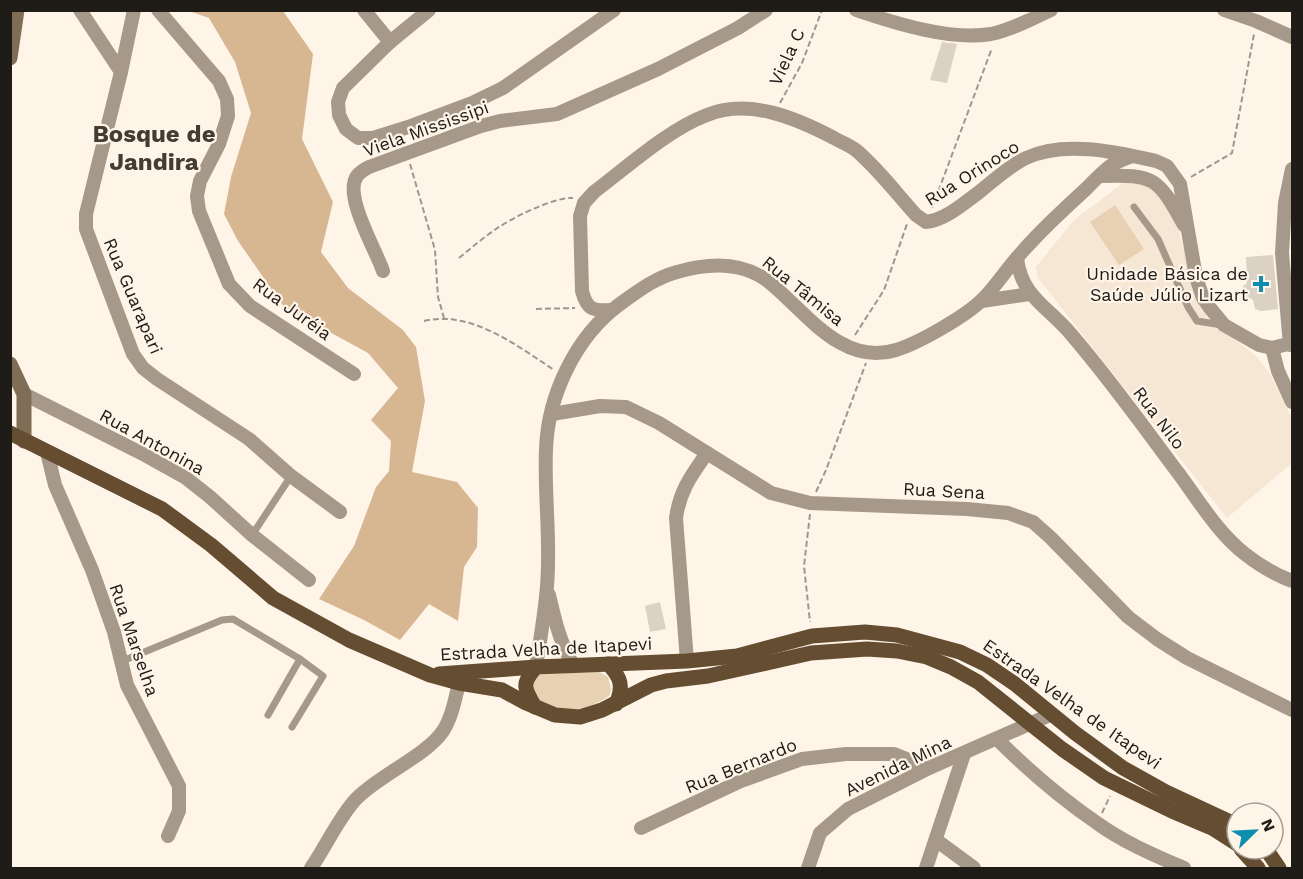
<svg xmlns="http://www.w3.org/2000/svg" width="1303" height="879" font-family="'Work Sans',sans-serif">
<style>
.built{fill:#f6e6d4}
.green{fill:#e8d0b3}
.forest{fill:#d7b792}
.building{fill:#dbd1c5}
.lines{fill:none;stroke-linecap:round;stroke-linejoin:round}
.path{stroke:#9f978f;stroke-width:2;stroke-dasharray:6 3;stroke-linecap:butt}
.lane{stroke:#a69989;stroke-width:7}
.street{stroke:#a69989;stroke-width:14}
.secondary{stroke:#806d56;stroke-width:15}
.primary{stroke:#644d31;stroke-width:15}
.poi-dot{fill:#0d8eae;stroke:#fef4e8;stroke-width:2}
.labels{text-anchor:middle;stroke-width:4.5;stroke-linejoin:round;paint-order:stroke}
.street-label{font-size:18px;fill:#1f1b17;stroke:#fef4e8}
.poi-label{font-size:18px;fill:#1f1b17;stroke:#fef4e8;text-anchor:end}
.district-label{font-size:24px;font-weight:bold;fill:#443c32;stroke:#fef4e8}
</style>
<rect width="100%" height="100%" fill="#fef4e8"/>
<polygon class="built" points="1126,181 1146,183 1164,201 1176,223 1196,290 1207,317 1257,357 1270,374 1292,418 1292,463 1227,518 1038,278 1036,267 1074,220"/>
<g class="green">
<polygon points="1115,205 1144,249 1119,265 1090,222"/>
<path d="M 598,671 L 608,677 L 611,690 L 609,696 C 586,712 547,720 531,693 L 536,675 Z"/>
</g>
<polygon class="forest" points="189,11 283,11 313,54 302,139 333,202 321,252 348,288 403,330 416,347 425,401 412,472 457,482 478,508 477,547 464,567 458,621 429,604 400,640 364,620 319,599 354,546 376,487 389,471 391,441 371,420 398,388 368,353 284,307 238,241 224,214 231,177 251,113 235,62 209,18"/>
<g class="building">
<polygon points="942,42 957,44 947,83 930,80"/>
<polygon points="1273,255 1278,309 1261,311 1255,309 1253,300 1243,294 1243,286 1247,283 1246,257"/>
<polygon points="660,602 666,629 650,632 645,606"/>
</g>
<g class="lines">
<g class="path">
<polyline points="780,103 802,63 822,10"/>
<polyline points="410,164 435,250 438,297 444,318"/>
<polyline points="1191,177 1232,153 1254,34"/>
<polyline points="932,208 992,48"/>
<path d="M 459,258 C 471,248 483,238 496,229 C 512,218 553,197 573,198"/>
<polyline points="536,309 575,308"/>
<path d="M 424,321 C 471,310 516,345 554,370"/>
<polyline points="855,335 884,290 907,224"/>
<polyline points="816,492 826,470 866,363"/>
<polyline points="810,514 804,566 810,622"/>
<polyline points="1102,813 1110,796"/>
</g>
<g class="lane">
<polyline points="1134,207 1158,239 1188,307 1197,321 1222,325"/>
<polyline points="252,535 291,476"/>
<polyline points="120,662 222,620 233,619 300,659 323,676 292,727"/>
<polyline points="268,715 300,659"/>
</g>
<g class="street">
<polyline points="80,10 121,72 86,214 86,229 133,354 143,368 157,379 249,439 291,476 340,512"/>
<polyline points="158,10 219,81 227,99 228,116 219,144 200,181 197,196 199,211 229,284 250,306 354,374"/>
<polyline points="364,10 390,42"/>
<polyline points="429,10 390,42 343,88 338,102 339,115 346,129 358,138 373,138 408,127 472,103 503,88 614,10"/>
<path d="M 856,10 C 894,23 951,41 991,34 C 1011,30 1032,19 1051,10"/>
<polyline points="1224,10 1256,21 1292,37"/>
<polyline points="121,72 134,10"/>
<path d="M 1101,176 C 1155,174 1158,178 1184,225"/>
<path d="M 1017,258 C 1021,296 1048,307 1070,333 C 1109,378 1143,426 1179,474 C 1199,501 1218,533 1245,554 C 1259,565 1276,575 1292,581"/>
<path d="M 383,271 C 376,250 343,195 357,176 C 360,172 365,169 369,167 L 481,126 L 500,121 L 557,114 L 658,69 L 738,28 L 766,10"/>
<polyline points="982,301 1030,294"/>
<path d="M 611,310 C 593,311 587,310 582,291 L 580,216 L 584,203 L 594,192 C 627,167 669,129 707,115 C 749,98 796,118 834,138 C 841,142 851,146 857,151 C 879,170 897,194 916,215 L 926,222 C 945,220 963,204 978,193 C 993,181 1009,166 1026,158 C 1064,140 1116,152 1156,161 L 1167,166 L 1180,184 L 1196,277 L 1203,298 L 1210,308 L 1224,325 L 1259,345 L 1272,348 L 1292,343"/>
<polyline points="1290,345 1282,253 1285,203 1292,169"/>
<polyline points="1272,348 1278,371 1292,402"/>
<polyline points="24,394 141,453 186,478 210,497 252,535 309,580"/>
<polyline points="552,414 600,406 626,407 659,423 771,493 810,503 967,509 1008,513 1033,522 1051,538 1128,617 1157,639 1187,658 1292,710"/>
<polyline points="47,452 55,485 92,570 114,632 127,685 179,786 179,811 168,836"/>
<path d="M 549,595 C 555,620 560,644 574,666"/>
<path d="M 687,661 L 676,518 C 680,490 691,476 707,453"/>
<path d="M 536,667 C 540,640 545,613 547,586 C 551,541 544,495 546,449 C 548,395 576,336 620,304 C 638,291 655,278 677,272 C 708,263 742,261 769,282 C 805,311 842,367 896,350 C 919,343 966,316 983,299 C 995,287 1004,273 1015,260 C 1037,234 1062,211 1087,188 C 1094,181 1101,173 1109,167 C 1115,162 1125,159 1132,156"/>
<path d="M 997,739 C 1027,769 1062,799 1097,823 C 1123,842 1154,855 1184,868"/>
<polyline points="641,828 741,781 802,759 846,754 894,754 929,768"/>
<polyline points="936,840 974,868"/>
<path d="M 311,868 C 325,848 339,817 356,799 C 379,775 426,756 443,731 C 452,717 455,699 459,683"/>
<polyline points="808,868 820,833 848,809 929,768 1052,714"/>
<polyline points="926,868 964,754"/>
</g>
<g class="secondary">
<polyline points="10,58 17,10"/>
<polyline points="10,364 24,394 24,441"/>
</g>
<g class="primary">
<polyline points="10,433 162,509 211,545 273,598 349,640 430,675 459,683 502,690 524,702 555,715 580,717 602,710 651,685 666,681 708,676 811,653 867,649 897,651 927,657 951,667 978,682 1062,749 1104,778 1172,811 1212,828 1237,844"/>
<path d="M 608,664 C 621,677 624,687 616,704"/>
<polyline points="439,674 536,667 687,661 737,656 812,636 865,632 897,635 960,652 987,665 1015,684 1075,733 1123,768 1166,792 1237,825"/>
<path d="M 535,707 C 524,688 521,684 536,667"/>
<polyline points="1241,849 1258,868"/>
<polyline points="1266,849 1279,868"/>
</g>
</g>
<path class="poi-dot" d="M1258 275h6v6h6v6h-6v6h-6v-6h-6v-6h6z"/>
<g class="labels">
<g class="street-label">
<text transform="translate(787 57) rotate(-65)" y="6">Viela C</text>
<text transform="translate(426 129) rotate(-20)" y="6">Viela Mississipi</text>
<text transform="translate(972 173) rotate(-32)" y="6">Rua Orinoco</text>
<text transform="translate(803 291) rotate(39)" y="6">Rua Tâmisa</text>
<text transform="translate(133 296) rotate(67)" y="6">Rua Guarapari</text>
<text transform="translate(292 309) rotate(36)" y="6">Rua Juréia</text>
<text transform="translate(1159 418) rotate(53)" y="6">Rua Nilo</text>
<text transform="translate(152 442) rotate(29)" y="6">Rua Antonina</text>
<text transform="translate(944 491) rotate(3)" y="6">Rua Sena</text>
<text transform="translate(134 640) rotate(71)" y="6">Rua Marselha</text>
<text transform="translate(546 649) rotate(-3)" y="6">Estrada Velha de Itapevi</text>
<text transform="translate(1072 704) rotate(35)" y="6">Estrada Velha de Itapevi</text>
<text transform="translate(741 766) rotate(-22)" y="6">Rua Bernardo</text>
<text transform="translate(898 766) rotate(-26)" y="6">Avenida Mina</text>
</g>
<g class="poi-label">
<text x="1248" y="280">Unidade Básica de<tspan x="1248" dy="21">Saúde Júlio Lizart</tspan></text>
</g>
<g class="district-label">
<text x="154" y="142">Bosque de<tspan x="154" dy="28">Jandira</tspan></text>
</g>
</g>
<rect width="1303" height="879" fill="none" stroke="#1f1b17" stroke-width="24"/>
<g transform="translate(1255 831) rotate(66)"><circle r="28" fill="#fef4e8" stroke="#a59d94" stroke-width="1.5"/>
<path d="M0-4.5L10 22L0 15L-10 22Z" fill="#0d8eae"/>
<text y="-9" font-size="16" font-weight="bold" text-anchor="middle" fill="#1f1b17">N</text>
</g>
</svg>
